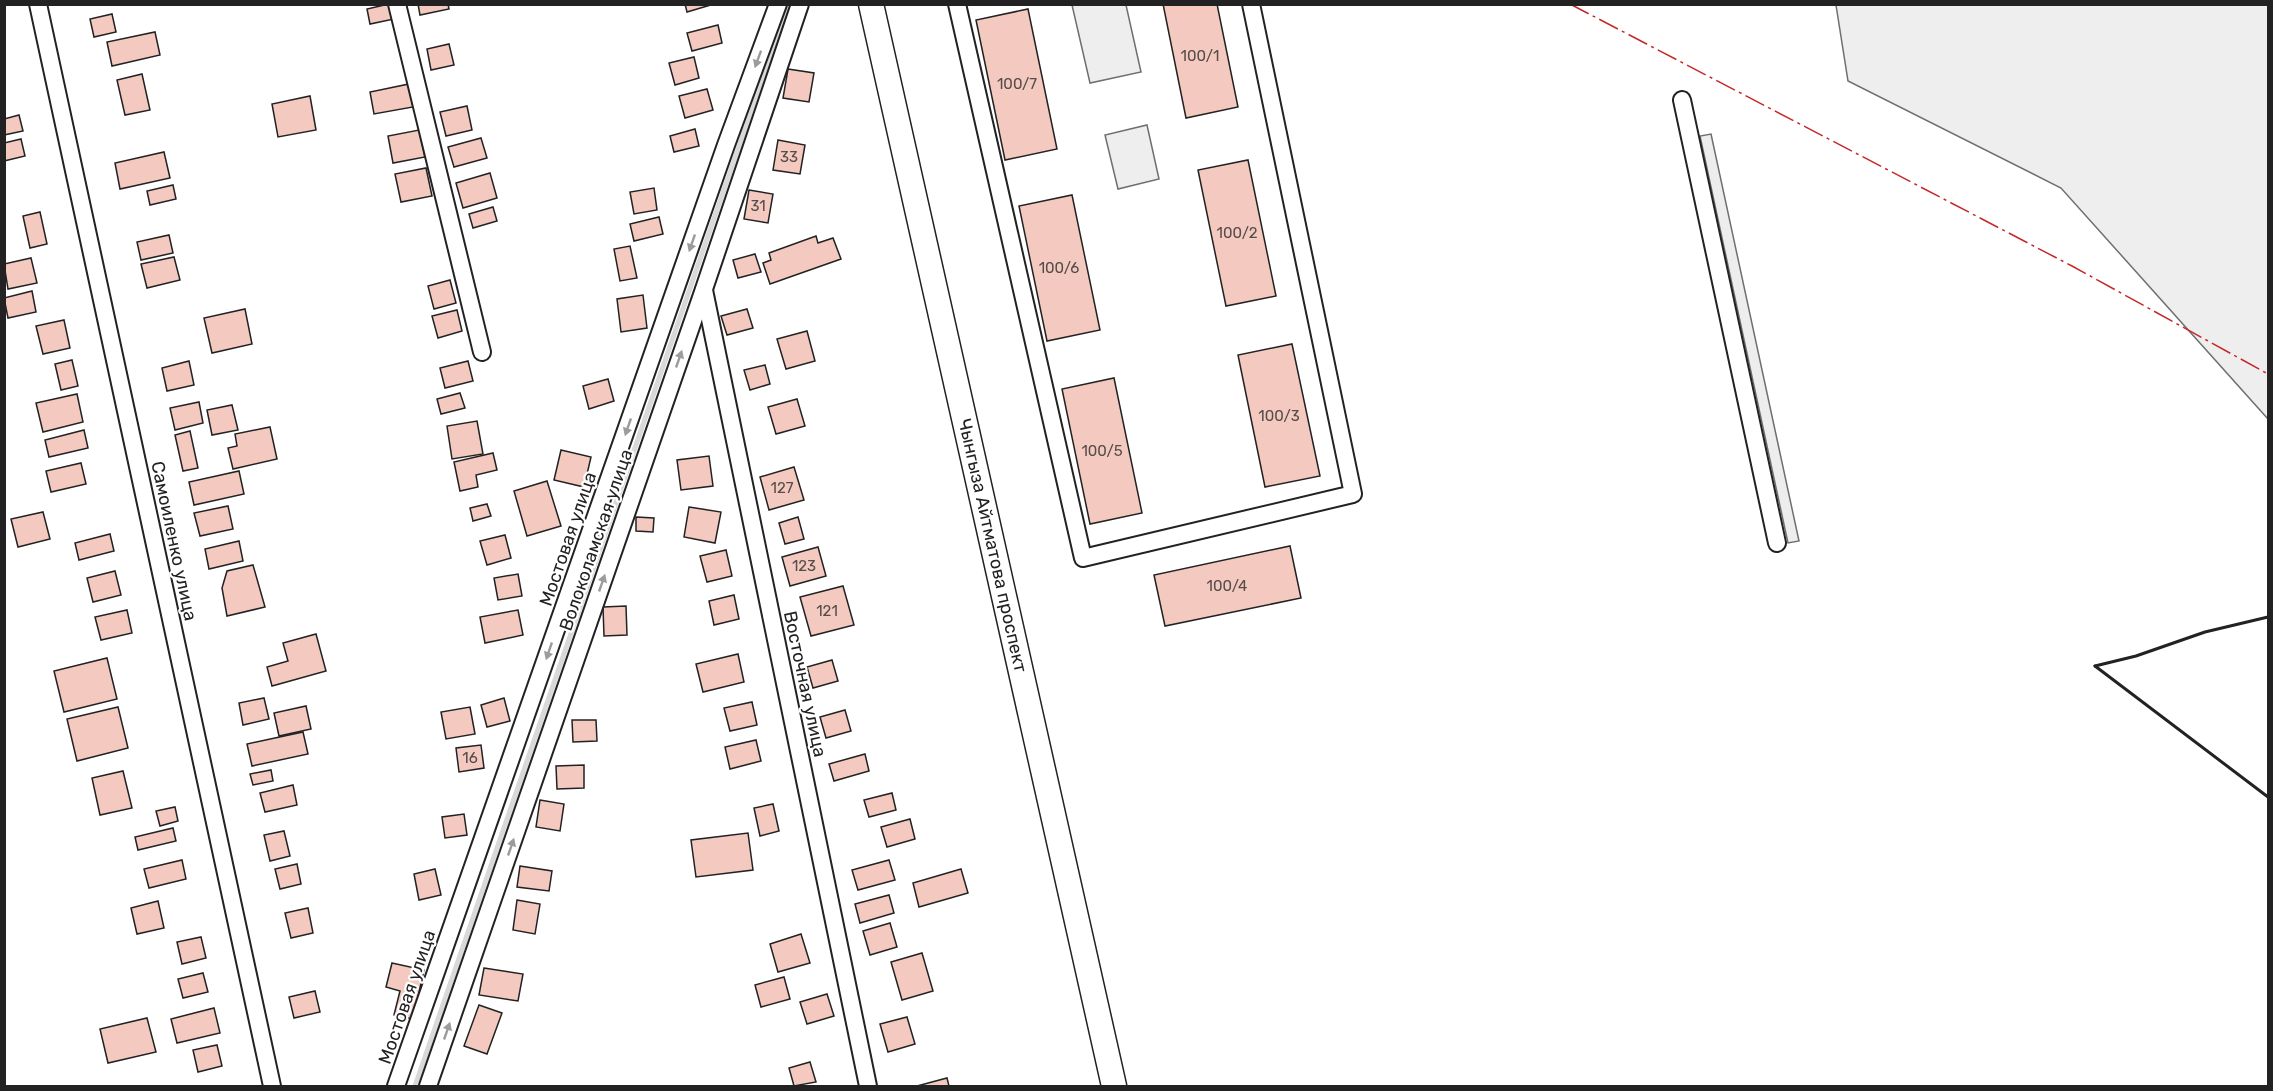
<svg xmlns="http://www.w3.org/2000/svg" width="2273" height="1091" font-family="Rubik,sans-serif">
<style>
.green{fill:#eee;stroke:#6f6f6f;stroke-width:1.5}
.parking{fill:#ededed;stroke:#6f6f6f;stroke-width:1.5}
.lines{fill:none;stroke-linecap:round;stroke-linejoin:round}
.stream{stroke:#d9d9d9;stroke-width:5}
.building{fill:#f3c9c0;stroke:#222;stroke-width:1.5}
.street-casing{stroke:#222;stroke-width:20}
.secondary-casing{stroke:#222;stroke-width:27}
.street{stroke:#fff;stroke-width:16}
.secondary{stroke:#fff;stroke-width:24}
.wall{stroke:#222;stroke-width:3}
.power{stroke:#c62828;stroke-width:1.5;stroke-dasharray:21 4.5 3 4.5;stroke-linecap:butt}
.oneway{fill:#9c9c9c}
.labels{text-anchor:middle;stroke-width:4.5;stroke-linejoin:round;paint-order:stroke}
.number-label{font-size:15px;fill:#564c4a}
.street-label{font-size:18px;fill:#222;stroke:#fff}
</style>
<rect width="100%" height="100%" fill="#fff"/>
<g class="green">
<polygon points="1072,5 1126,5 1141,72 1090,83"/>
<polygon points="1836,5 2268,5 2268,419 2061,188 1848,81"/>
<polygon points="1147,125 1159,179 1118,189 1105,135"/>
</g>
<polygon class="parking" points="1711,134 1799,541 1788,543 1700,136"/>
<g class="lines">
<polyline class="stream" points="415,1086 788,4"/>
</g>
<g class="building">
<polygon points="389,4 394,19 370,24 367,9"/>
<polygon points="418,4 448,4 449,9 420,15"/>
<polygon points="685,4 714,4 687,12"/>
<polygon points="1163,4 1217,4 1238,107 1186,118"/>
<polygon points="1028,9 1057,149 1005,160 976,20"/>
<polygon points="112,14 116,32 94,37 90,19"/>
<polygon points="718,25 722,43 692,51 687,33"/>
<polygon points="155,32 160,55 112,66 107,42"/>
<polygon points="449,44 454,65 431,70 427,49"/>
<polygon points="694,57 699,78 675,85 669,63"/>
<polygon points="788,69 814,73 809,102 783,98"/>
<polygon points="142,74 150,110 125,115 117,80"/>
<polygon points="409,84 413,107 374,114 370,92"/>
<polygon points="707,89 713,110 685,118 679,96"/>
<polygon points="310,96 316,130 278,137 272,104"/>
<polygon points="467,106 472,130 446,136 440,112"/>
<polygon points="19,115 23,131 4,135 4,119"/>
<polygon points="695,129 699,146 674,152 670,136"/>
<polygon points="419,130 425,157 393,163 388,136"/>
<polygon points="481,138 487,158 454,167 448,147"/>
<polygon points="21,139 25,156 4,161 4,143"/>
<polygon points="778,140 805,145 800,174 773,170"/>
<polygon points="164,152 170,178 120,189 115,163"/>
<polygon points="1248,160 1276,296 1226,306 1198,170"/>
<polygon points="426,168 432,196 401,202 395,174"/>
<polygon points="490,173 497,198 463,208 456,183"/>
<polygon points="173,185 176,199 150,205 147,191"/>
<polygon points="654,188 657,210 634,214 630,192"/>
<polygon points="749,190 773,194 768,223 744,219"/>
<polygon points="1072,195 1100,330 1047,341 1019,206"/>
<polygon points="493,207 497,221 473,228 469,214"/>
<polygon points="40,212 47,244 30,248 23,216"/>
<polygon points="659,217 663,234 634,241 630,224"/>
<polygon points="169,235 173,253 141,260 137,242"/>
<polygon points="816,236 818,243 833,238 841,259 770,284 763,263 771,260 769,253"/>
<polygon points="630,246 637,278 620,281 614,249"/>
<polygon points="755,254 761,272 738,278 733,260"/>
<polygon points="174,257 180,280 147,288 141,264"/>
<polygon points="31,258 37,283 8,289 4,264"/>
<polygon points="450,280 456,303 434,309 428,286"/>
<polygon points="32,291 36,312 8,318 4,298"/>
<polygon points="643,295 647,328 621,332 617,299"/>
<polygon points="245,309 252,344 212,353 204,318"/>
<polygon points="747,309 753,328 727,335 721,316"/>
<polygon points="457,310 462,331 438,338 432,316"/>
<polygon points="64,320 70,348 43,354 36,326"/>
<polygon points="807,331 815,361 786,369 777,339"/>
<polygon points="1292,344 1320,476 1265,487 1238,355"/>
<polygon points="72,360 78,386 61,390 55,364"/>
<polygon points="189,361 194,385 167,391 162,368"/>
<polygon points="468,361 473,381 445,388 440,368"/>
<polygon points="765,365 770,384 750,390 744,370"/>
<polygon points="1114,378 1142,513 1090,524 1062,389"/>
<polygon points="608,379 614,401 589,409 583,386"/>
<polygon points="460,393 465,408 441,414 437,399"/>
<polygon points="77,394 83,422 43,432 36,403"/>
<polygon points="797,399 805,426 776,434 768,407"/>
<polygon points="199,402 203,423 175,430 170,408"/>
<polygon points="232,405 238,430 212,435 207,410"/>
<polygon points="477,421 483,454 452,459 447,426"/>
<polygon points="270,427 277,459 233,469 228,448 237,446 235,434"/>
<polygon points="84,430 88,448 49,457 45,440"/>
<polygon points="190,431 198,468 183,471 175,435"/>
<polygon points="561,450 591,457 584,487 554,480"/>
<polygon points="493,453 497,470 476,475 478,487 460,491 454,462"/>
<polygon points="709,456 713,486 681,490 677,460"/>
<polygon points="81,463 86,484 51,492 46,471"/>
<polygon points="794,467 804,500 769,510 760,477"/>
<polygon points="239,471 244,494 194,505 189,482"/>
<polygon points="547,481 561,526 527,536 514,491"/>
<polygon points="487,504 491,516 473,521 470,508"/>
<polygon points="228,506 233,529 200,536 194,513"/>
<polygon points="689,507 721,512 715,543 684,537"/>
<polygon points="43,512 50,539 18,547 11,519"/>
<polygon points="636,517 654,518 653,532 636,531"/>
<polygon points="798,517 804,539 785,544 779,523"/>
<polygon points="110,534 114,551 79,560 75,543"/>
<polygon points="505,535 511,558 487,565 480,541"/>
<polygon points="239,541 243,561 209,569 205,549"/>
<polygon points="1290,546 1301,598 1165,626 1154,575"/>
<polygon points="818,547 826,576 790,586 782,557"/>
<polygon points="726,550 732,576 707,582 700,556"/>
<polygon points="253,565 265,607 227,616 222,588 227,571"/>
<polygon points="115,571 121,595 93,602 87,578"/>
<polygon points="518,574 522,596 498,600 494,578"/>
<polygon points="843,586 854,625 811,636 800,597"/>
<polygon points="734,595 739,619 714,625 709,601"/>
<polygon points="626,606 627,635 604,636 603,607"/>
<polygon points="127,610 132,633 101,640 95,617"/>
<polygon points="518,610 523,635 485,643 480,617"/>
<polygon points="316,634 326,671 272,686 267,667 288,661 283,643"/>
<polygon points="738,654 744,682 703,692 696,664"/>
<polygon points="107,658 117,699 64,712 54,671"/>
<polygon points="832,660 838,681 813,688 807,667"/>
<polygon points="264,698 269,719 243,725 239,703"/>
<polygon points="504,698 510,721 487,727 481,705"/>
<polygon points="752,702 757,725 730,731 724,708"/>
<polygon points="306,706 311,729 279,736 274,713"/>
<polygon points="118,707 128,748 77,761 67,719"/>
<polygon points="470,707 475,734 446,739 441,712"/>
<polygon points="845,710 851,731 826,738 820,717"/>
<polygon points="572,720 596,720 597,741 573,742"/>
<polygon points="303,732 308,754 252,766 247,744"/>
<polygon points="756,740 761,761 730,769 725,747"/>
<polygon points="481,745 484,768 459,772 456,748"/>
<polygon points="865,754 869,771 834,781 829,764"/>
<polygon points="584,765 584,788 557,789 556,766"/>
<polygon points="271,770 273,781 253,785 250,774"/>
<polygon points="123,771 132,808 100,815 92,778"/>
<polygon points="293,785 297,805 265,812 260,793"/>
<polygon points="892,793 896,810 869,817 864,800"/>
<polygon points="540,800 564,804 560,831 536,827"/>
<polygon points="773,804 779,831 760,836 754,808"/>
<polygon points="175,807 178,821 160,826 156,811"/>
<polygon points="464,814 467,835 445,838 442,817"/>
<polygon points="910,819 915,839 887,847 881,827"/>
<polygon points="173,828 176,841 138,850 135,837"/>
<polygon points="284,831 290,856 270,861 264,835"/>
<polygon points="748,833 753,870 696,877 691,840"/>
<polygon points="182,860 186,879 149,888 144,869"/>
<polygon points="889,860 895,880 858,890 852,870"/>
<polygon points="297,864 301,884 280,889 275,869"/>
<polygon points="520,866 552,871 549,891 517,887"/>
<polygon points="435,869 441,895 419,900 414,874"/>
<polygon points="961,869 968,893 919,907 913,883"/>
<polygon points="889,895 894,913 860,923 855,904"/>
<polygon points="517,900 540,904 535,934 513,930"/>
<polygon points="158,901 164,928 137,934 131,908"/>
<polygon points="308,908 313,933 291,938 285,913"/>
<polygon points="890,923 897,947 870,955 863,931"/>
<polygon points="801,934 810,963 778,972 770,944"/>
<polygon points="201,937 206,958 182,964 177,942"/>
<polygon points="922,953 933,991 902,1000 891,962"/>
<polygon points="392,963 424,970 413,1019 394,1015 400,991 386,987"/>
<polygon points="484,968 523,974 518,1001 479,995"/>
<polygon points="203,973 208,992 183,998 178,979"/>
<polygon points="784,977 790,999 761,1007 755,985"/>
<polygon points="315,991 320,1012 294,1018 289,997"/>
<polygon points="827,994 834,1016 807,1024 800,1002"/>
<polygon points="479,1005 502,1013 487,1054 464,1046"/>
<polygon points="214,1008 220,1033 177,1043 171,1019"/>
<polygon points="907,1017 915,1044 888,1052 880,1024"/>
<polygon points="147,1018 156,1052 108,1063 100,1029"/>
<polygon points="217,1045 222,1066 198,1072 193,1050"/>
<polygon points="810,1062 816,1082 794,1086 789,1068"/>
<polygon points="947,1078 949,1086 917,1086"/>
</g>
<g class="lines">
<g class="street-casing">
<g id="street">
<polyline points="38,4 272,1086"/>
<polyline points="397,4 482,352"/>
<polyline points="957,4 1083,558 1353,494 1251,4"/>
<polyline points="1682,100 1777,543"/>
<polyline points="704,290 868,1086"/>
<polyline points="396,1086 726,145 778,4"/>
<polyline points="428,1086 704,289 800,4"/>
</g>
</g>
<g class="secondary-casing">
<g id="secondary">
<path id="s1" d="M 871,4 L 1114,1086"/>
</g>
</g>
<use href="#street" class="street"/>
<use href="#secondary" class="secondary"/>
<g class="wall">
<polyline points="2095,666 2268,797"/>
<polyline points="2095,666 2136,656 2205,632 2268,617"/>
</g>
<polyline class="power" points="1570,4 2072,266 2268,374"/>
</g>
<defs><path id="oneway-solid" d="M-6-.8H1V-3.2L6.5 0L1 3.2V.8H-6Z" transform="scale(1.5)"/></defs>
<g class="oneway">
<use href="#oneway-solid" transform="translate(758 59) rotate(110)"/>
<use href="#oneway-solid" transform="translate(692 243) rotate(109)"/>
<use href="#oneway-solid" transform="translate(679 359) rotate(-71)"/>
<use href="#oneway-solid" transform="translate(628 427) rotate(109)"/>
<use href="#oneway-solid" transform="translate(602 583) rotate(-71)"/>
<use href="#oneway-solid" transform="translate(549 651) rotate(109)"/>
<use href="#oneway-solid" transform="translate(511 847) rotate(-71)"/>
<use href="#oneway-solid" transform="translate(447 1031) rotate(-71)"/>
</g>
<g class="labels">
<g class="number-label">
<text x="1200" y="61">100/1</text>
<text x="1017" y="89">100/7</text>
<text x="789" y="162">33</text>
<text x="758" y="211">31</text>
<text x="1237" y="238">100/2</text>
<text x="1059" y="273">100/6</text>
<text x="1279" y="421">100/3</text>
<text x="1102" y="456">100/5</text>
<text x="782" y="493">127</text>
<text x="804" y="571">123</text>
<text x="1227" y="591">100/4</text>
<text x="827" y="616">121</text>
<text x="470" y="763">16</text>
</g>
<g class="street-label">
<text transform="translate(568 539) rotate(-71)" y="6">Мостовая улица</text>
<text transform="translate(596 540) rotate(-71)" y="6">Волоколамская улица</text>
<text transform="translate(174 541) rotate(78)" y="6">Самоиленко улица</text>
<text dy="6" stroke="none"><textPath href="#s1" startOffset="555">Чынгыза Айтматова проспект</textPath></text>
<text transform="translate(805 684) rotate(78)" y="6">Восточная улица</text>
<text transform="translate(407 997) rotate(-71)" y="6">Мостовая улица</text>
</g>
</g>
<rect width="2273" height="1091" fill="none" stroke="#222222" stroke-width="12"/>
</svg>
